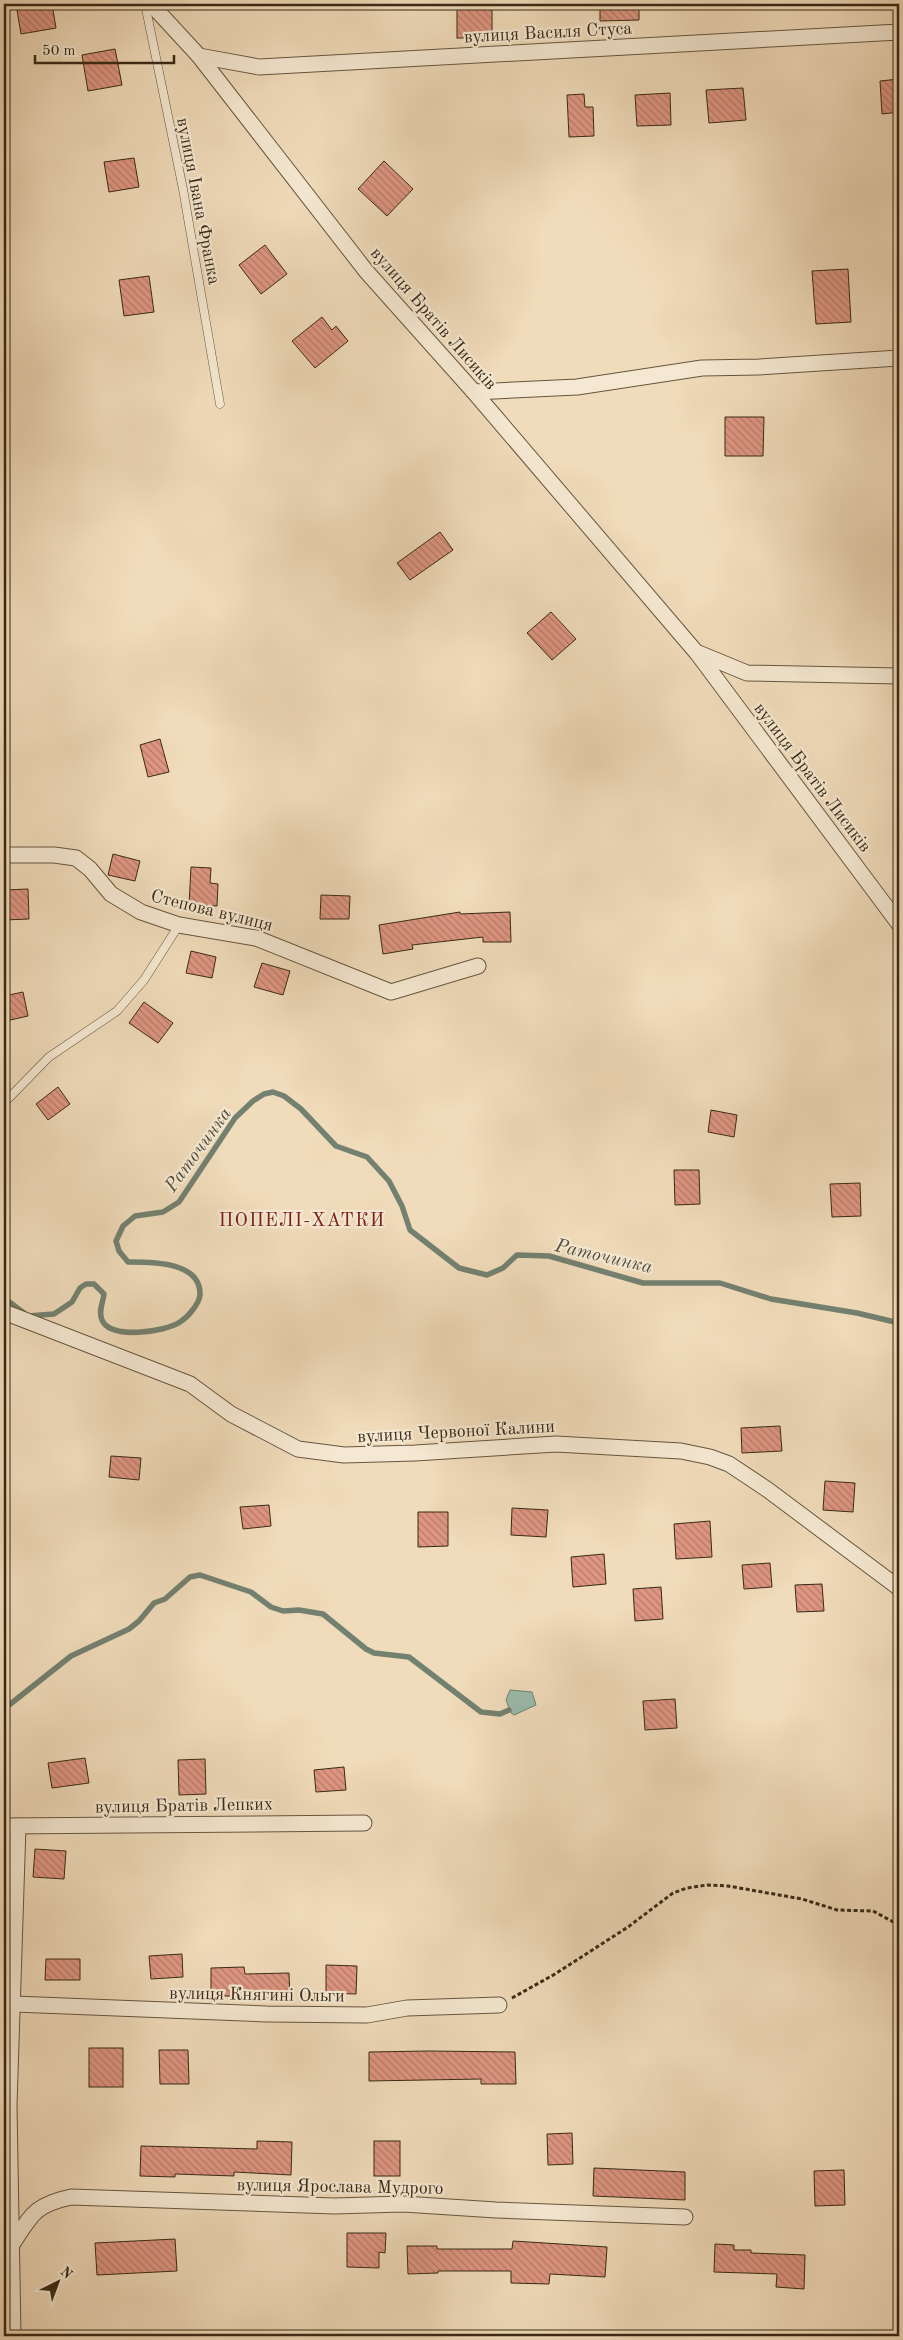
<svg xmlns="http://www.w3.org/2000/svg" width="903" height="2340" font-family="'Old Standard TT',serif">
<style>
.water{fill:#9abbad;stroke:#738170}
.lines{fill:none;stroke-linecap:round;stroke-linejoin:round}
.stream{stroke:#738170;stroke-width:5.5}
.building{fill:url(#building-back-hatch);stroke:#382915}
.lane-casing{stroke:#66563e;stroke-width:9}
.street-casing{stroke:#66563e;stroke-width:17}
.path{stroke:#382915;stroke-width:3;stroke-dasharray:4 2.5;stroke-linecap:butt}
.lane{stroke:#f5e8d2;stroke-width:8}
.street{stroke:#f5e8d2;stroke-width:15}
.labels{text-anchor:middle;stroke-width:4.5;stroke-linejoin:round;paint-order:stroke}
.street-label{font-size:18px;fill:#382915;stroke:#f5e8d2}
.water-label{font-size:19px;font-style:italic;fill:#504e3b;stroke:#f5e8d2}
.neighbourhood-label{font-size:19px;letter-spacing:1px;fill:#7a1f14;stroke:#f5e8d2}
</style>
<defs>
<pattern id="building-back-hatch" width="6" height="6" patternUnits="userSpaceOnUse" patternTransform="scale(1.25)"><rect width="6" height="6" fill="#df9682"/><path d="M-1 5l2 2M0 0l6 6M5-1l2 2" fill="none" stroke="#b67a69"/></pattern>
</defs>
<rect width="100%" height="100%" fill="#f0dbba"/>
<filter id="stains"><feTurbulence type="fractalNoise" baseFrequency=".004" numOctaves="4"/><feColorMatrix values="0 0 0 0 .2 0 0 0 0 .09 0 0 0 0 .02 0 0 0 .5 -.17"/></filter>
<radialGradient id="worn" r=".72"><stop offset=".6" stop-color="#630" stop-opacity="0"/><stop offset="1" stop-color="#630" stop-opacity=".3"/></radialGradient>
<polygon class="water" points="510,1690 532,1692 536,1705 514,1715 511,1713 506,1700"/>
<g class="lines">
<g class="stream">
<path d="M 4,1298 L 28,1316 L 54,1314 L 72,1302 L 80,1288 L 86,1284 L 94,1284 L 104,1294 C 103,1303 98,1311 102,1320 C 110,1340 165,1332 180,1322 C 188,1317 199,1304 200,1295 C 201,1261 151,1262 128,1262 L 119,1251 L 116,1241 L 123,1226 L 135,1216 L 163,1212 L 179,1202 L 235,1118 L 253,1101 L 264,1094 L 273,1092 L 284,1096 L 301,1109 L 336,1146 L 367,1157 L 389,1181 L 402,1206 L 410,1230 L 459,1268 L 487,1275 L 503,1268 L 517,1255 L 549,1256 L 643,1283 L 720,1283 L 771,1299 L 857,1313 L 899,1323"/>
<polyline points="4,1709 71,1656 129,1629 139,1621 154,1603 165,1599 190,1577 200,1575 251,1592 271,1607 283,1611 299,1610 323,1614 366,1649 374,1653 409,1657 481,1712 500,1714 509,1710"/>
</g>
</g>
<g class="building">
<polygon points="16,4 52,4 56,28 21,34"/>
<polygon points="600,4 639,4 639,20 600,21"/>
<rect x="457" y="8" width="35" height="30"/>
<polygon points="115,49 122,85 88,91 82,55"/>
<polygon points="899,79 899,112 882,114 880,81"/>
<polygon points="743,88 746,120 709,123 706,90"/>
<polygon points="670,93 671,125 637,126 635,95"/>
<polygon points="584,94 585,107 593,107 594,136 569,137 567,95"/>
<polygon points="134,158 139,187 109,192 104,162"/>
<polygon points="384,161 413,189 387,216 358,189"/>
<polygon points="265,245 287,274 261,294 239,265"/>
<polygon points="848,269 851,322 816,324 812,271"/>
<polygon points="149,276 154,312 124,316 119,280"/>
<polygon points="322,317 332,330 336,326 348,341 315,368 292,341"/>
<polygon points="725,417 764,417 763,456 725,456"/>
<polygon points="440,532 453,550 410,580 397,563"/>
<polygon points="551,612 576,639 552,660 527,633"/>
<polygon points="160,739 169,772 148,777 140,745"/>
<polygon points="113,854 140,861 135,881 108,875"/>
<polygon points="191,867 211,868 210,883 218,884 217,906 189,905"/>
<polygon points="28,889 29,919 4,920 4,890"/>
<polygon points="321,895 350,896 349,919 320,919"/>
<polygon points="460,912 460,914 510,912 511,942 483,942 483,937 412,945 413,949 383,954 379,925"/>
<polygon points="191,951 216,957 212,978 186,973"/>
<polygon points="262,963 290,971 283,995 254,987"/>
<polygon points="23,992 28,1016 6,1021 4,996"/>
<polygon points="144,1002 173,1023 158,1043 129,1023"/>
<polygon points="58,1087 70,1104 48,1120 36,1104"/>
<polygon points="711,1110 737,1115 734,1137 708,1132"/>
<polygon points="674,1170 699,1170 700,1204 675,1205"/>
<polygon points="860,1183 861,1216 832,1217 830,1184"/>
<polygon points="780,1426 782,1451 742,1453 741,1428"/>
<polygon points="111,1456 141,1458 139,1480 109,1477"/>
<polygon points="825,1481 855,1483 853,1512 823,1510"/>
<polygon points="269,1505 271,1526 243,1529 240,1507"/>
<polygon points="512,1508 548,1510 546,1537 511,1535"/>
<polygon points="418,1512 448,1512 448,1546 418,1547"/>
<polygon points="710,1521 712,1557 676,1559 674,1524"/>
<polygon points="604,1554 606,1584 573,1587 571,1557"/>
<polygon points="770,1563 772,1587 744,1589 742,1565"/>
<polygon points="822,1584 824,1611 797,1612 795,1585"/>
<polygon points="661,1587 663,1619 635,1621 633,1589"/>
<polygon points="675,1699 677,1728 645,1730 643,1701"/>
<polygon points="85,1758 89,1783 52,1788 48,1763"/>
<polygon points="205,1759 206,1794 179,1795 178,1760"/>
<polygon points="344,1767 346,1790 316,1792 314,1770"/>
<polygon points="35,1849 66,1851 64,1879 33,1877"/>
<polygon points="182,1954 183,1977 151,1979 149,1956"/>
<polygon points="46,1959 80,1959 80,1980 45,1980"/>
<polygon points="326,1965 357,1966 356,1994 326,1993"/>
<polygon points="244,1967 245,1974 289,1973 290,1999 257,2000 257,1996 211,1996 211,1968"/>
<rect x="89" y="2048" width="34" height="39"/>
<polygon points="159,2050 188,2050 189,2084 160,2084"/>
<polygon points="428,2051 515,2052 516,2084 481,2084 481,2079 369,2081 369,2052"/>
<polygon points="572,2133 573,2164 548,2165 547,2134"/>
<polygon points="257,2141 292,2142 291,2175 234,2172 234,2176 175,2174 175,2177 140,2176 141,2146 257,2149"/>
<rect x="374" y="2141" width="26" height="35"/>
<polygon points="594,2168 685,2172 685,2200 593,2196"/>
<polygon points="844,2170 845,2205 815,2206 814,2171"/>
<polygon points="347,2233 386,2233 385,2253 379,2252 379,2268 347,2267"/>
<polygon points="175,2239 177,2271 97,2275 95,2243"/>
<polygon points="513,2241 607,2247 605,2277 550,2274 549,2284 511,2283 511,2271 438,2271 438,2273 408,2274 407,2246 437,2246 437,2249 512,2249"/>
<polygon points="715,2244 734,2245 734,2250 751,2250 751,2253 805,2255 804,2289 776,2287 777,2274 714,2272"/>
</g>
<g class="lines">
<g class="lane-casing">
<g id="lane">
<polyline points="145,4 183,189 220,404"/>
<polyline points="4,1103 49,1057 117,1011 144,980 179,925"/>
</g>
</g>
<g class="street-casing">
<g id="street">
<polyline points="151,4 199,56 366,271 474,392 696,652 747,673 899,676"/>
<polyline points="199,56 259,67 899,32"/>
<polyline points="474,392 577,387 702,368 759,367 899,358"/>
<polyline points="697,653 899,924"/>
<polyline points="4,855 54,855 76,858 90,869 111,894 141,912 179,925 256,938 391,992 478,966"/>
<polyline points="4,1312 190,1384 231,1414 298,1449 344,1455 415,1453 556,1444 681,1451 710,1457 729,1464 768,1490 899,1588"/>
<polyline points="4,1826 364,1823"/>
<polyline points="14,2004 267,2014 367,2015 407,2008 499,2005"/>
<path d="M 13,2243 C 32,2214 35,2205 71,2197 L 334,2206 L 403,2204 L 496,2210 L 685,2217"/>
<polyline points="13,2336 9,2105 18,1826"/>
</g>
</g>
<polyline class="path" points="512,1998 555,1974 628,1927 673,1893 687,1888 707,1885 728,1886 802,1899 837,1910 873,1911 899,1925"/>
<use href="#lane" class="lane"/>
<use href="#street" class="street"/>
</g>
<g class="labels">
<g class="street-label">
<text transform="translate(548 32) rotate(-3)" y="6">вулиця Василя Стуса</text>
<text transform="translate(199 201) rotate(79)" y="6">вулиця Івана Франка</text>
<text transform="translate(434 318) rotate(49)" y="6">вулиця Братів Лисиків</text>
<text transform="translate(813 777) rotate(53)" y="6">вулиця Братів Лисиків</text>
<text transform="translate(212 910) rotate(14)" y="6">Степова вулиця</text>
<text transform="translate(456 1431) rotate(-3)" y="6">вулиця Червоної Калини</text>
<text transform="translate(184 1805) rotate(-1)" y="6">вулиця Братів Лепких</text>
<text transform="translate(257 1994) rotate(1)" y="6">вулиця Княгині Ольги</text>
<text transform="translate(340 2186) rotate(1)" y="6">вулиця Ярослава Мудрого</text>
</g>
<g class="water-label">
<text transform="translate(197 1149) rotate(-54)" y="7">Раточинка</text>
<text transform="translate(604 1255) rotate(13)" y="7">Раточинка</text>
</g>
<g class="neighbourhood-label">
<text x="302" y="1226">ПОПЕЛІ-ХАТКИ</text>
</g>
</g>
<rect width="903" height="2340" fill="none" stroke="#f0dbba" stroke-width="20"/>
<rect x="5" y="5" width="893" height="2330" fill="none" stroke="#382915" stroke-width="2.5"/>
<rect x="10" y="10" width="883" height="2320" fill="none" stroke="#382915"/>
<g transform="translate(58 2282) rotate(42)" stroke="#f5e8d2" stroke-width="4" paint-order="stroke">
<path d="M0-4L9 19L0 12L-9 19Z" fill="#382915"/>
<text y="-8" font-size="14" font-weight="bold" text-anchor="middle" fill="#382915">N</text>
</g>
<path d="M35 55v8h139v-8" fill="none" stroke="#382915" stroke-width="2.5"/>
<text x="42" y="55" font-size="15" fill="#382915" stroke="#f5e8d2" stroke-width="4" paint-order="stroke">50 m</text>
<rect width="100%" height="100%" filter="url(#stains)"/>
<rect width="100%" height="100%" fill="url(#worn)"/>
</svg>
